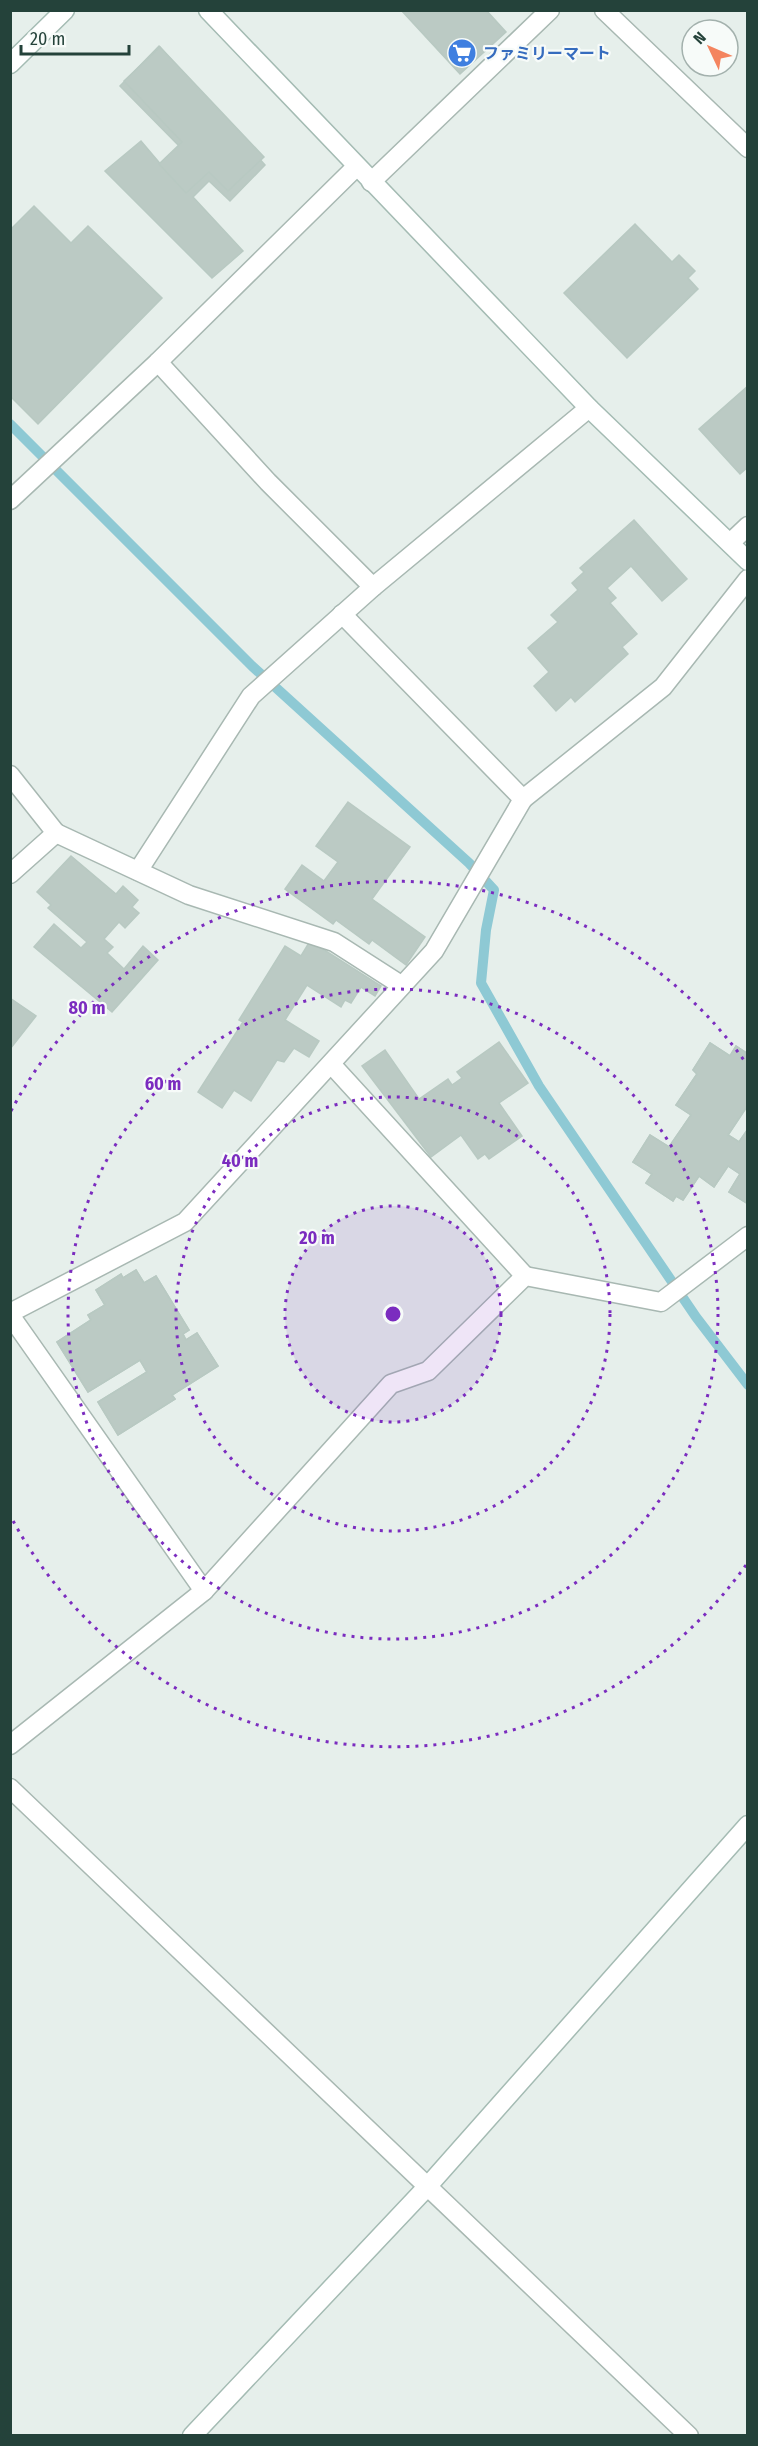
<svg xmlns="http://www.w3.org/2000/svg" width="758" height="2446" font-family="'Fira Sans Condensed','Noto Sans JP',sans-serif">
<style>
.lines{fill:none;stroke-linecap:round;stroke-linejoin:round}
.stream{stroke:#8ec9d4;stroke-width:10}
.building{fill:#bbcac4;stroke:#b8c9c2;stroke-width:1.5}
.lane-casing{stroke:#a8b8b2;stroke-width:21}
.street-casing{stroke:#a8b8b2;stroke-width:21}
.secondary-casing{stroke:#a4bbb3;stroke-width:21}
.lane{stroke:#fff;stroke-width:18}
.street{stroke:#fff;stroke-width:18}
.secondary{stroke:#fff;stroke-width:18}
.ring{fill:none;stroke:#7b2cbf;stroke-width:3;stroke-dasharray:3 6}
.labels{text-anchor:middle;stroke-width:4.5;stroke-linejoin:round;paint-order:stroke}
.shop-label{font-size:16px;font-weight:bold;fill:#366cbe;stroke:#f7fbf9;text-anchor:start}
.centre{fill:#7b2cbf;stroke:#f7fbf9;stroke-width:3}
.ring-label{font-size:18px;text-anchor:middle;font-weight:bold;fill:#7b2cbf;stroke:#f7fbf9;stroke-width:4.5;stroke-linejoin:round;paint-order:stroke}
</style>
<rect width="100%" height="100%" fill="#e6efeb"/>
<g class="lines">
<polyline class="stream" points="10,424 252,666 469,863 494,890 486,930 481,983 539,1086 696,1317 748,1385"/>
</g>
<g class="building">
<polygon points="401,10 486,10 506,32 460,74"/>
<polygon points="159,46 265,165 230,201 209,181 193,197 243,251 212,278 105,171 141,141 163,167 183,150 120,86"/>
<polygon points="160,47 264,157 228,191 209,172 186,193 159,164 182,142 124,81"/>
<polygon points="34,206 71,243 88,226 162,298 38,424 10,396 10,230"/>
<polygon points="635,224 672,262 679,255 695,271 688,278 698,289 627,358 564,293"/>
<polygon points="748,386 748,467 740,474 699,429"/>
<polygon points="634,520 687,579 662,601 631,566 607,588 616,598 610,603 637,634 622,647 628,654 575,702 571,697 556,711 534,686 549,672 528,648 558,622 551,615 578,590 572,583 584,572 580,568"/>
<polygon points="348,802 410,847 372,899 425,937 406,965 372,940 369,944 336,920 333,924 285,889 302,865 324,881 338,862 316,846"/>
<polygon points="71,856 116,894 123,886 138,900 132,907 139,913 125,928 119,922 104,939 113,947 107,953 124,969 143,946 158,960 112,1012 34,947 54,924 81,948 87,942 48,908 51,905 37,892"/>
<polygon points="310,941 381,986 375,996 361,987 351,1003 345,1000 341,1007 307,985 285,1020 319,1041 309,1057 294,1048 284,1062 277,1060 251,1101 234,1090 222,1108 198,1092 243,1022 239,1020 285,946 301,956"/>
<polygon points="10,998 36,1016 10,1049"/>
<polygon points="499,1042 528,1083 499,1103 522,1136 489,1159 485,1154 478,1159 461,1135 431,1157 362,1066 385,1050 419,1099 448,1079 452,1085 462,1078 457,1072"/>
<polygon points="710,1043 730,1056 736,1046 748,1054 748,1105 728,1135 739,1142 748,1129 748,1204 729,1192 740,1174 728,1166 714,1187 699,1176 683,1200 676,1196 673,1201 646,1183 652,1174 633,1162 650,1135 669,1147 691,1115 676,1105 697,1074 693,1070"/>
<polygon points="710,1043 730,1056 736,1046 748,1054 748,1105 728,1135 739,1142 748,1129 748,1204 729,1192 740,1174 728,1166 714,1187 699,1176 683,1200 676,1196 673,1201 646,1183 652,1174 633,1162 650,1135 669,1147 691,1115 676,1105 697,1074 693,1070"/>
<polygon points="136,1270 144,1283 156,1276 189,1330 183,1334 186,1340 197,1333 218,1366 172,1395 175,1399 118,1435 98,1402 147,1372 140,1360 88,1392 57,1342 91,1320 88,1315 105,1305 96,1290 121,1274 123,1278"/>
<polygon points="136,1270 144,1283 156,1276 189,1330 183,1334 186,1340 197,1333 218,1366 172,1395 175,1399 118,1435 98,1402 147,1372 140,1360 88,1392 57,1342 91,1320 88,1315 105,1305 96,1290 121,1274 123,1278"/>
</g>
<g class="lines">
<g class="lane-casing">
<g id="lane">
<polyline points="158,362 356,167"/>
<polyline points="342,614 523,799 663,687 748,579"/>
<polyline points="56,833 189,895 334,942 401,985"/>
<polyline points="332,1065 525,1276"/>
<polyline points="10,1313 185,1222 434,951 523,799"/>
<polyline points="10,1315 204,1591"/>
</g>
</g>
<g class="street-casing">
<g id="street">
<polyline points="604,10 748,148"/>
<polyline points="371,182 550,10"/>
<polyline points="10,500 158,362 268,482 373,587"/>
<polyline points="730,543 748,526"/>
<polyline points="10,775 56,833 10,874"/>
<polyline points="138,871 251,696 373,587 589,408"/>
<polyline points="10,1745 204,1591 391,1384 428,1371 525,1276 661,1302 748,1236"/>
<polyline points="10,1788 689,2436"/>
</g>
</g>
<g class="secondary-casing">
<g id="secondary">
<polyline points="208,10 589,408 748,561"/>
<polyline points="10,64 65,10"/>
<polyline points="192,2436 427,2187 748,1825"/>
</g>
</g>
<use href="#lane" class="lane"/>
<use href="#street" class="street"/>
<use href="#secondary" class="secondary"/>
</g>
<circle cx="393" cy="1314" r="108" fill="#7b2cbf" fill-opacity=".12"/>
<g class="ring">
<circle cx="393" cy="1314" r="108"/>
<circle cx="393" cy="1314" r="217"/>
<circle cx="393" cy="1314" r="325"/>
<path d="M746 1565A433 433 0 0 1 11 1517M11 1111A433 433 0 0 1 746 1063"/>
</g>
<defs>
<g id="supermarket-disc" transform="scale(1.5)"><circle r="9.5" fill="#3f7fe0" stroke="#f7fbf9"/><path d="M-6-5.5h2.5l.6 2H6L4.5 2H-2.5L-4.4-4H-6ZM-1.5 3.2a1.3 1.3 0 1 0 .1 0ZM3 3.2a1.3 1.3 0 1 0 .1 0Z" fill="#fff"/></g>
</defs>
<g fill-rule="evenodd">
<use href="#supermarket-disc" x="462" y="53"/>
</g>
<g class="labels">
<g class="shop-label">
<text x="483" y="59">ファミリーマート</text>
</g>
</g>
<circle cx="393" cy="1314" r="9" class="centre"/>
<g class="ring-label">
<text x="87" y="1014">80 m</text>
<text x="163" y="1090">60 m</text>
<text x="240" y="1167">40 m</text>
<text x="317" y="1244">20 m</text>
</g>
<rect width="758" height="2446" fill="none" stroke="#24423a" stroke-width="24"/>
<g transform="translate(710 48) rotate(314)"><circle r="28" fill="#f7fbf9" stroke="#a3b1ad" stroke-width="1.5"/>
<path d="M0-4.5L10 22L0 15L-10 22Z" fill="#f4845f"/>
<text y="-9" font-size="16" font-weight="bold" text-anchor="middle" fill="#24423a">N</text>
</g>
<path d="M21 45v9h108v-9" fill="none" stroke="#24423a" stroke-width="3"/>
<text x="30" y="45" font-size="18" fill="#24423a" stroke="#f7fbf9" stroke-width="4.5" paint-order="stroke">20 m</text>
</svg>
